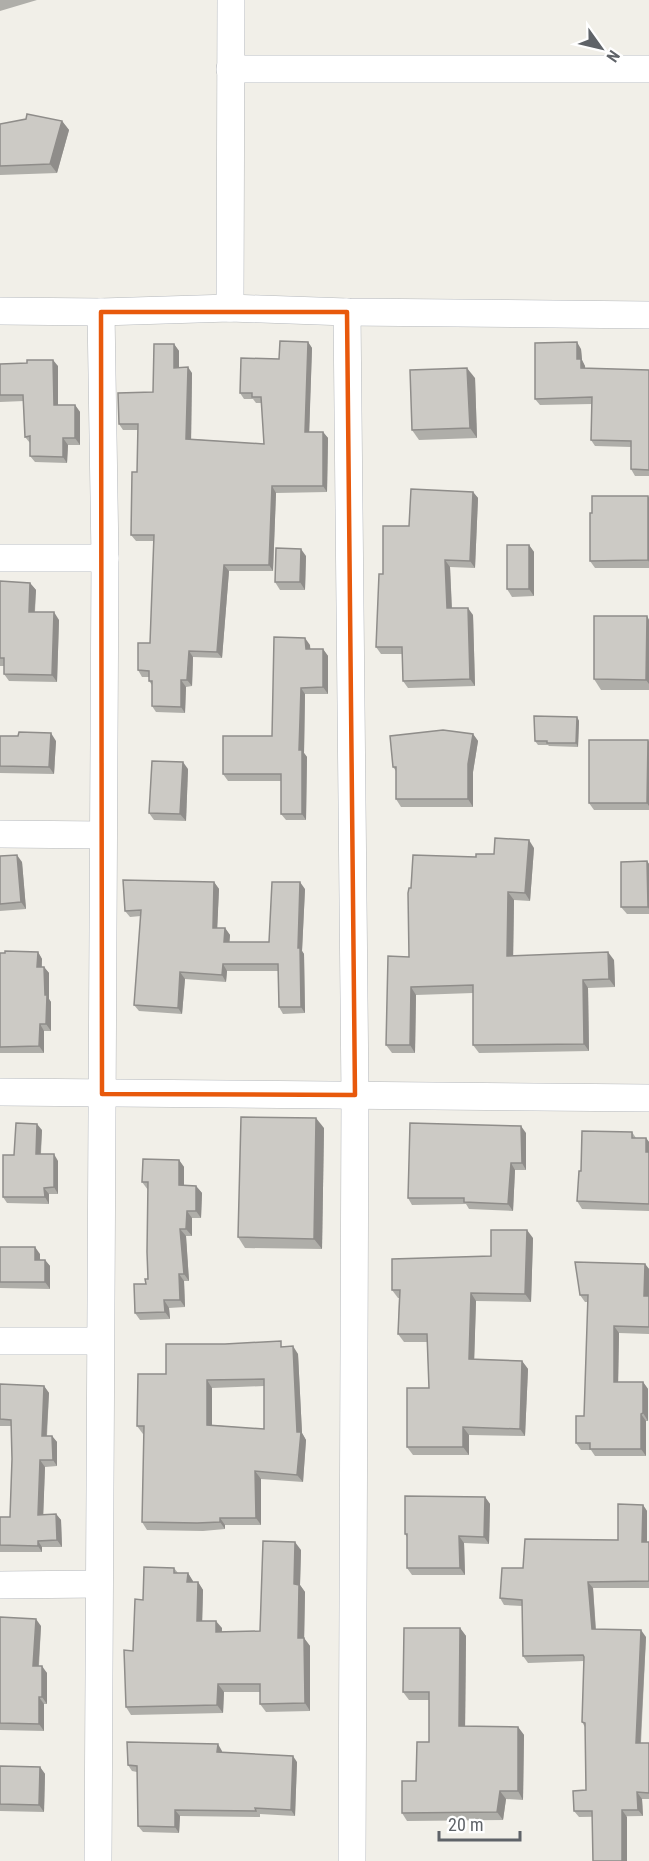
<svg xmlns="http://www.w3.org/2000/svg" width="649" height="1861" font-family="'Roboto Condensed',sans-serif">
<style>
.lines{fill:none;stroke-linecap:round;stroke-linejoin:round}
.minor-casing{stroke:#b5b8bc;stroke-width:28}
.minor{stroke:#fff;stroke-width:27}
.wall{fill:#afaea9;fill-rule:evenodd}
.shaded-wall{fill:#8f8d8a}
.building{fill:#cccac5;stroke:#8f8d8a;stroke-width:1.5;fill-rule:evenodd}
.marked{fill:none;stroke:#e8590c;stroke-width:4.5;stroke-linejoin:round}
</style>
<rect width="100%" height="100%" fill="#f1efe8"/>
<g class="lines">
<g class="minor-casing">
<g id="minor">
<polyline points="230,69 649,69"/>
<polyline points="230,308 231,0"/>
<polyline points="0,311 101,312 230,308 347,312 649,315"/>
<polyline points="347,312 355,1095 352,1861"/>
<polyline points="0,558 105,558"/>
<polyline points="0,834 103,835"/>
<polyline points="0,1092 649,1098"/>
<polyline points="0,1341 100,1341"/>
<polyline points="0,1585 99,1584"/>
<polyline points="98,1861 105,558 101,312"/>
</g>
</g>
<use href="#minor" class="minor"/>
</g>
<g class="wall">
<polygon points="0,0 37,0 0,11"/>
<polygon points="62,121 69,130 57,173 0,175 0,124"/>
<polygon points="308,342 312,348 309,432 323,432 328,438 327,492 276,493 273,571 229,571 222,658 193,657 192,686 186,687 185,713 156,712 152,706 152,685 149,681 149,677 142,677 138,670 150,643 154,541 136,541 131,535 137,472 138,430 123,430 119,424 153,392 174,344 179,351 179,368 192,373 191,439 264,444 262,403 256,403 253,399 244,399 240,393 279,359"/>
<polygon points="581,349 582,360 585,366 585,368 649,370 649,476 635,476 631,469 631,447 595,446 591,440 592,404 540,405 535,399"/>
<polygon points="0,364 58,366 58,405 75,405 80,412 80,445 68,445 67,463 35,462 30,456 30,443 25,437 24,401 0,402"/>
<polygon points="475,378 477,438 419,440 412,430"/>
<polygon points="473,492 478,498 475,568 450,567 452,608 473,615 475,686 408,688 403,681 402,654 381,654 376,647 383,574 409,526"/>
<polygon points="648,496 649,498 649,568 595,568 590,561"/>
<polygon points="529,545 534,552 534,596 512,597 507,589"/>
<polygon points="306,556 305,590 280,590 275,582"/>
<polygon points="0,581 30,583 36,590 35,612 59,620 57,682 9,681 4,674 4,666 0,666"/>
<polygon points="647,616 649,620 649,690 601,690 594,679"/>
<polygon points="310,645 310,649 323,649 328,656 328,694 305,694 304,753 307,757 306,820 286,820 281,814 281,781 228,781 223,774 272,736"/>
<polygon points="577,717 579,721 578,747 549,746 548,745 538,745 535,741"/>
<polygon points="473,734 478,741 473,772 473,807 401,807 396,799 396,771 393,767"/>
<polygon points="0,736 56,741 54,774 0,773"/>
<polygon points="648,740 649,742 649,810 594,810 589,803"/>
<polygon points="188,769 186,821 154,820 149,813"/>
<polygon points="534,848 530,901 514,900 513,956 614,960 615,987 588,988 589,1051 479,1053 473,1045 473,993 416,995 415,1053 392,1053 386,1045 409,957 411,888 476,857"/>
<polygon points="0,856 22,862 26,909 0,911"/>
<polygon points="647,861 649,864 649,914 627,914 621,907"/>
<polygon points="214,882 219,889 217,928 225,928 230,935 229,942 269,942 305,889 302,951 304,954 305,1013 283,1014 279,1007 278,971 227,971 226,982 185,979 182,1014 139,1011 134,1005 141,916 130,917 125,911"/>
<polygon points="38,952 42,959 42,967 44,967 49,973 49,999 51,1002 51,1031 44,1031 44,1053 0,1053 0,953"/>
<polygon points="324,1128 322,1249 245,1248 238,1237"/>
<polygon points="42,1130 41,1154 58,1161 58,1194 49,1194 49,1204 7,1203 3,1197 14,1155"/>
<polygon points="632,1132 636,1138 646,1138 649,1142 649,1211 582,1209 577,1201 581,1171"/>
<polygon points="526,1133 526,1170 515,1170 513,1211 469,1209 466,1204 412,1205 408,1198"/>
<polygon points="179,1160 184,1167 184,1186 196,1186 202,1193 201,1218 192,1218 192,1236 186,1236 189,1281 184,1281 185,1307 169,1308 170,1319 140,1320 135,1313 146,1284 148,1279 148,1190 142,1182"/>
<polygon points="533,1238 531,1302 476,1301 474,1359 522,1361 528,1369 525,1436 469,1435 469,1455 413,1455 407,1447 429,1388 427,1342 404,1342 398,1334 399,1298 398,1298 392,1290 491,1256"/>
<polygon points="0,1247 40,1254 40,1260 45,1260 50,1266 50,1289 0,1288"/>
<polygon points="645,1264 649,1269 649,1334 619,1333 618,1382 643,1382 648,1389 648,1421 646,1421 646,1456 595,1456 591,1450 581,1450 576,1443 584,1416 588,1302 585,1302 580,1295"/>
<path d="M 285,1347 L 298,1354 L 302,1433 L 306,1440 L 303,1482 L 261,1479 L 261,1525 L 225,1525 L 225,1529 L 203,1531 L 147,1530 L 142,1522 L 144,1434 L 143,1434 L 137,1426 L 166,1374 ZM 264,1386 L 264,1429 L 212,1425 L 212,1388 Z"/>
<polygon points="0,1384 44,1386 49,1393 47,1436 52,1436 57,1442 57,1466 45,1467 43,1515 56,1514 61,1520 62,1547 42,1547 42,1552 0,1552 0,1517 10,1517 12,1459 11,1426 0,1426"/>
<polygon points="485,1497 490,1504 489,1544 464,1543 465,1575 412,1575 407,1568 407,1537 405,1534"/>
<polygon points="643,1505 647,1511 647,1542 649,1542 649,1588 593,1588 596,1629 646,1637 641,1743 649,1743 649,1799 642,1799 643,1816 579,1817 574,1811 586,1790 585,1727 582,1722 584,1661 528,1663 523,1656 522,1606 504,1605 500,1598 523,1568 618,1540"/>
<polygon points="301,1550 300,1585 305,1592 304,1638 310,1646 310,1711 266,1712 260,1704 260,1692 224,1692 223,1713 131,1715 126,1707 133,1651 143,1600 174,1568 178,1573 188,1573 193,1582 198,1582 203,1590 202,1621 222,1628 222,1632 260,1631"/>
<polygon points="0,1617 41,1626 39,1666 47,1673 47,1704 44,1704 44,1731 0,1730"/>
<polygon points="460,1628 466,1636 465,1726 518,1727 524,1735 523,1800 506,1799 503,1820 407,1821 402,1813 416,1781 429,1742 429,1700 409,1700 403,1692"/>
<polygon points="222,1751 222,1752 297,1762 295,1816 260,1814 260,1817 180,1816 179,1833 143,1832 138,1826 137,1772 132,1771 128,1765"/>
<polygon points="0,1766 40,1767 45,1774 44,1812 0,1811"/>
</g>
<g class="shaded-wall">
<polygon points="62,121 69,130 57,173 50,164"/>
<polygon points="308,342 312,348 309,438 305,432"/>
<polygon points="577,342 581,349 582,360 585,366 586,374 577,359"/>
<polygon points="174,344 179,351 179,374 174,368"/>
<polygon points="53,360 58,366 58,412 54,405"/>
<polygon points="188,367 192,373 191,445 186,439"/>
<polygon points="467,368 475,378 477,438 470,428"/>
<polygon points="75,405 80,412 80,445 75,438"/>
<polygon points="323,432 328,438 327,492 323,486"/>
<polygon points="63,438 68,445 67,463 63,457"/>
<polygon points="272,486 276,493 273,571 269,565"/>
<polygon points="473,492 478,498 475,568 470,561"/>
<polygon points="648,496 649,498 649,562 648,560"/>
<polygon points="529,545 534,552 534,596 529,589"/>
<polygon points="301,549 306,556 305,590 300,582"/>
<polygon points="445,560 450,567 452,615 447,608"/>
<polygon points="224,565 229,571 222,658 217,652"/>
<polygon points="30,583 36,590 34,619 29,612"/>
<polygon points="468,608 473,615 475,686 470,679"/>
<polygon points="54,612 59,620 57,682 52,675"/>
<polygon points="647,616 649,620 649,684 646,680"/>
<polygon points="305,638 310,645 311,656 306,649"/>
<polygon points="323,649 328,656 328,694 323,687"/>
<polygon points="189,651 193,657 192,686 187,680"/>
<polygon points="181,680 186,687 185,713 181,707"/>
<polygon points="301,688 305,694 304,753 307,757 306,820 302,814 299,750"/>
<polygon points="577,717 579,721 578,747 576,743"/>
<polygon points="51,733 56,741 54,774 49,767"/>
<polygon points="473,734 478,741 473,772 473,807 468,799 468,764"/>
<polygon points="648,740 649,742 649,806 647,803"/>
<polygon points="183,762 188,769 186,821 180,814"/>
<polygon points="529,840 534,848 530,901 525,893"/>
<polygon points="17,855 22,862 26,909 21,902"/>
<polygon points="647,861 649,864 649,909 648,907"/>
<polygon points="214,882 219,889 217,934 213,928"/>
<polygon points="300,882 305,889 302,951 304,954 305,1013 301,1007 298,948"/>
<polygon points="508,892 514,900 513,964 507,956"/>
<polygon points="225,928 230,935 229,949 224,942"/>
<polygon points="38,952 42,959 41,974 37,967"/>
<polygon points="608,952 614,960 615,987 609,979"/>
<polygon points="223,964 227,971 226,982 222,975"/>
<polygon points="44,967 49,973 49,999 51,1002 51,1031 46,1024"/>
<polygon points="180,972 185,979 182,1014 178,1008"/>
<polygon points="583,980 588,988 589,1051 584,1044"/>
<polygon points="411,987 416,995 415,1053 410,1045"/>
<polygon points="40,1024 44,1031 44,1053 39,1046"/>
<polygon points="316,1118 324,1128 322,1249 314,1239"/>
<polygon points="37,1124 42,1130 40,1161 36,1154"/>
<polygon points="521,1126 526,1133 526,1170 522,1163"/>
<polygon points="646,1138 649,1142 649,1157 646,1152"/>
<polygon points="54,1154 58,1161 58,1194 54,1187"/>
<polygon points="179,1160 184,1167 184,1193 179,1185"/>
<polygon points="511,1163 515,1170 513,1211 508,1204"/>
<polygon points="196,1186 202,1193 201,1218 196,1211"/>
<polygon points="44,1188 49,1194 49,1204 45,1197"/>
<polygon points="187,1211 192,1218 192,1236 186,1229"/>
<polygon points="180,1229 186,1236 189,1281 184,1274"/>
<polygon points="527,1230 533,1238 531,1302 525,1294"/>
<polygon points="35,1247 40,1254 40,1266 35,1260"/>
<polygon points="45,1260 50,1266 50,1289 45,1282"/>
<polygon points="645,1264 649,1269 649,1303 644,1296"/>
<polygon points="179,1274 184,1281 185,1307 180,1300"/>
<polygon points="471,1293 476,1301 474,1367 469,1359"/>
<polygon points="164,1300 169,1308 170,1319 165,1312"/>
<polygon points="614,1326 619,1333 618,1389 614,1382"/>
<polygon points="293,1346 298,1354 302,1433 306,1440 303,1482 297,1475"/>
<polygon points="522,1361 528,1369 525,1436 520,1429"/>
<polygon points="207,1380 212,1388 212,1432 207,1425"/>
<polygon points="643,1382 648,1389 648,1421 643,1413"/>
<polygon points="44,1386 49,1393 46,1443 42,1436"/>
<polygon points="641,1414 646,1421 646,1456 641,1449"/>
<polygon points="463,1427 469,1435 469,1455 463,1447"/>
<polygon points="52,1436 57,1442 57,1466 53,1460"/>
<polygon points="40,1460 45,1467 43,1522 38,1515"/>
<polygon points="255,1471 261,1479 261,1525 256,1518"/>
<polygon points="485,1497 490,1504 489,1544 484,1537"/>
<polygon points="643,1505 647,1511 647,1549 642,1542"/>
<polygon points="56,1514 61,1520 62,1547 57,1540"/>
<polygon points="220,1518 225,1525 225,1529 220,1522"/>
<polygon points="459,1536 464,1543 465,1575 460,1568"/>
<polygon points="38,1541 42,1547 42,1552 38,1546"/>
<polygon points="295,1542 301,1550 300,1585 305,1592 304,1646 298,1638 294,1584"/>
<polygon points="188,1573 193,1581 193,1590 187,1582"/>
<polygon points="198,1582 203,1590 202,1628 197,1621"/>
<polygon points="588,1582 593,1588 596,1636 592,1629"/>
<polygon points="36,1619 41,1626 38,1673 33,1666"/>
<polygon points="216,1621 222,1628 221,1640 216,1632"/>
<polygon points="460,1628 466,1636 465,1735 459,1726"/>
<polygon points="641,1630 646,1637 640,1749 636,1743"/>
<polygon points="304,1638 310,1646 310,1711 305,1703"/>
<polygon points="42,1666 47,1673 47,1704 42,1697"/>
<polygon points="218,1684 224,1692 223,1713 217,1705"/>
<polygon points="39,1697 44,1704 44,1731 39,1724"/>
<polygon points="518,1727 524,1735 523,1800 518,1791"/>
<polygon points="218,1744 222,1751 222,1758 217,1752"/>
<polygon points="293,1756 297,1762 295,1816 291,1810"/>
<polygon points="40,1767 45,1774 44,1812 39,1805"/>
<polygon points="500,1791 506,1799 503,1820 497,1812"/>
<polygon points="637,1792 642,1799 643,1816 638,1810"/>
<polygon points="175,1810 180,1816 179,1833 175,1827"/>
<polygon points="622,1810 627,1817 627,1861 622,1861"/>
</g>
<g class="building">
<polygon points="27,114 62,121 50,164 0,166 0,124 26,119"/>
<polygon points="280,341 308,342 305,432 323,432 323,486 272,486 269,565 224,565 217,652 189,651 187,680 181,680 181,707 152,706 152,681 149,681 149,671 138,670 138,643 150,643 154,535 131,535 132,472 137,472 138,424 119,424 118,393 153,392 154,344 174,344 174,368 188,367 186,439 264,444 261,397 252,397 252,393 240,393 241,358 279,359"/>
<polygon points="577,342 577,359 581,359 581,368 649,370 649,470 631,469 631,441 591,440 592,397 535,399 535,343"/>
<polygon points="27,360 53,360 54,405 75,405 75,438 63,438 63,457 30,456 30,436 25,437 23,395 0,395 0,364 27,363"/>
<polygon points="467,368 470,428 412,430 410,370"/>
<polygon points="411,489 473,492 470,561 445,560 447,608 468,608 470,679 403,681 402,647 376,647 379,574 383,574 383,526 409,526"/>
<polygon points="592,496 648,496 648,560 590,561 590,513 592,513"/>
<rect x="507" y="545" width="22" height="44"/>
<polygon points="276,548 301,549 300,582 275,582"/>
<polygon points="0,581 30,583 29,612 54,612 52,675 4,674 4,658 0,658"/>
<polygon points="594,616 647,616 646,680 594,679"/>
<polygon points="274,637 305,638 306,649 323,649 323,687 301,688 299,750 302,750 302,814 281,814 281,774 223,774 223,736 272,736"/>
<polygon points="534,716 577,717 576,743 547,743 547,741 535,741"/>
<polygon points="443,730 473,734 468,764 468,799 396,799 396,767 393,767 390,736"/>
<polygon points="19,732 51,733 49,767 0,766 0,736 18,736"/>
<polygon points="589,740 648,740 647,803 589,803"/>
<polygon points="152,761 183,762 180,814 149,813"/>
<polygon points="495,838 529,840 525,893 508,892 507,956 608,952 609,979 583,980 584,1044 473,1045 473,985 411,987 410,1045 386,1045 388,956 409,957 408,893 409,888 411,888 413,855 476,857 476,854 494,854"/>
<polygon points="17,855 21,902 0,904 0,856"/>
<polygon points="647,861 648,907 621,907 621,862"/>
<polygon points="123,880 214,882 213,928 225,928 224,942 269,942 272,882 300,882 298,948 300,948 301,1007 279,1007 278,964 223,964 222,975 180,972 178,1008 134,1005 141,910 125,911"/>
<polygon points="5,951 38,952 37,967 44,967 45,995 47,995 46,1024 40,1024 39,1046 0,1047 0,953 5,953"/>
<polygon points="241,1117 316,1118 314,1239 238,1237"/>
<polygon points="16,1123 37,1124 36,1154 54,1154 54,1187 44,1188 45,1197 3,1197 3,1155 14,1155"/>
<polygon points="410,1123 521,1126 522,1163 511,1163 508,1204 464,1202 464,1198 408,1198"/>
<polygon points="582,1131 632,1132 632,1138 646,1138 646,1152 649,1152 649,1204 577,1201 579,1171 581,1171"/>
<polygon points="143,1159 179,1160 179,1185 196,1186 196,1211 187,1211 186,1229 180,1229 184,1274 179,1274 180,1300 164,1300 165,1312 135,1313 134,1284 146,1284 145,1279 148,1279 147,1252 148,1182 142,1182"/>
<polygon points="491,1230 527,1230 525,1294 471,1293 469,1359 522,1361 520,1429 463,1427 463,1447 407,1447 407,1388 429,1388 427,1334 398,1334 400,1290 392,1290 392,1259 491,1256"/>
<polygon points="0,1247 35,1247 35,1260 45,1260 45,1282 0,1282"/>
<polygon points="575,1262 645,1264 644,1296 649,1296 649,1327 614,1326 614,1382 643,1382 643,1413 641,1414 641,1449 590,1449 590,1443 576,1443 576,1416 584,1416 588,1295 580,1295"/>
<path d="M 281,1341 L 281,1347 L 293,1346 L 297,1432 L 301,1432 L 297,1475 L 255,1471 L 256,1518 L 220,1518 L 220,1522 L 197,1523 L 142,1522 L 144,1426 L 137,1426 L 138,1374 L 166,1374 L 166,1344 L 225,1344 ZM 264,1379 L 264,1429 L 207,1425 L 207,1380 Z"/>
<polygon points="0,1384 44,1386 42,1436 52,1436 53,1460 40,1460 38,1515 56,1514 57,1540 38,1541 38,1546 0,1545 0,1517 10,1517 12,1459 11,1420 0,1419"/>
<polygon points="405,1496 485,1497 484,1537 459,1536 460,1568 407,1568 407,1534 405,1534"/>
<polygon points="618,1504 643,1505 642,1542 649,1542 649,1581 588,1582 592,1629 641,1630 636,1743 649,1743 649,1793 637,1792 638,1810 622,1810 622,1861 593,1861 592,1811 574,1811 573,1791 586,1790 585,1723 582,1722 584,1657 583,1655 523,1656 522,1600 500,1598 502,1568 523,1568 525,1539 618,1540"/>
<polygon points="263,1541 295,1542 294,1584 299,1585 298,1638 304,1638 305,1703 260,1704 260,1684 218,1684 217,1705 126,1707 124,1650 133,1651 135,1599 143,1600 144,1567 174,1568 174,1573 188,1573 187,1582 198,1582 197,1621 216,1621 216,1632 260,1631"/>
<polygon points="0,1617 36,1619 33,1666 42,1666 42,1697 39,1697 39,1724 0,1723"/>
<polygon points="404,1628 460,1628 459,1726 518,1727 518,1791 500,1791 497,1812 402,1813 402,1781 416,1781 417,1742 429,1742 429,1692 403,1692"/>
<polygon points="127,1742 218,1744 217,1752 293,1756 291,1810 255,1808 256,1811 175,1810 175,1827 138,1826 137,1766 128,1765"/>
<polygon points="0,1766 40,1767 39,1805 0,1804"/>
</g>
<path class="marked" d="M 101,312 L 347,312 L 355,1095 L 102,1094 Z"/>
<g transform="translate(601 48) rotate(124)" stroke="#ffffff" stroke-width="4.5" paint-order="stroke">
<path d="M0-4.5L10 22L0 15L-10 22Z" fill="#5f6368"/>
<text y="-9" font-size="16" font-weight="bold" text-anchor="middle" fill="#5f6368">N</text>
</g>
<path d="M439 1831v9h81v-9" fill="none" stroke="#5f6368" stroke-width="3"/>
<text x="448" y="1831" font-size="18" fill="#5f6368" stroke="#ffffff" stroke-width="4.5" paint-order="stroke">20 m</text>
</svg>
